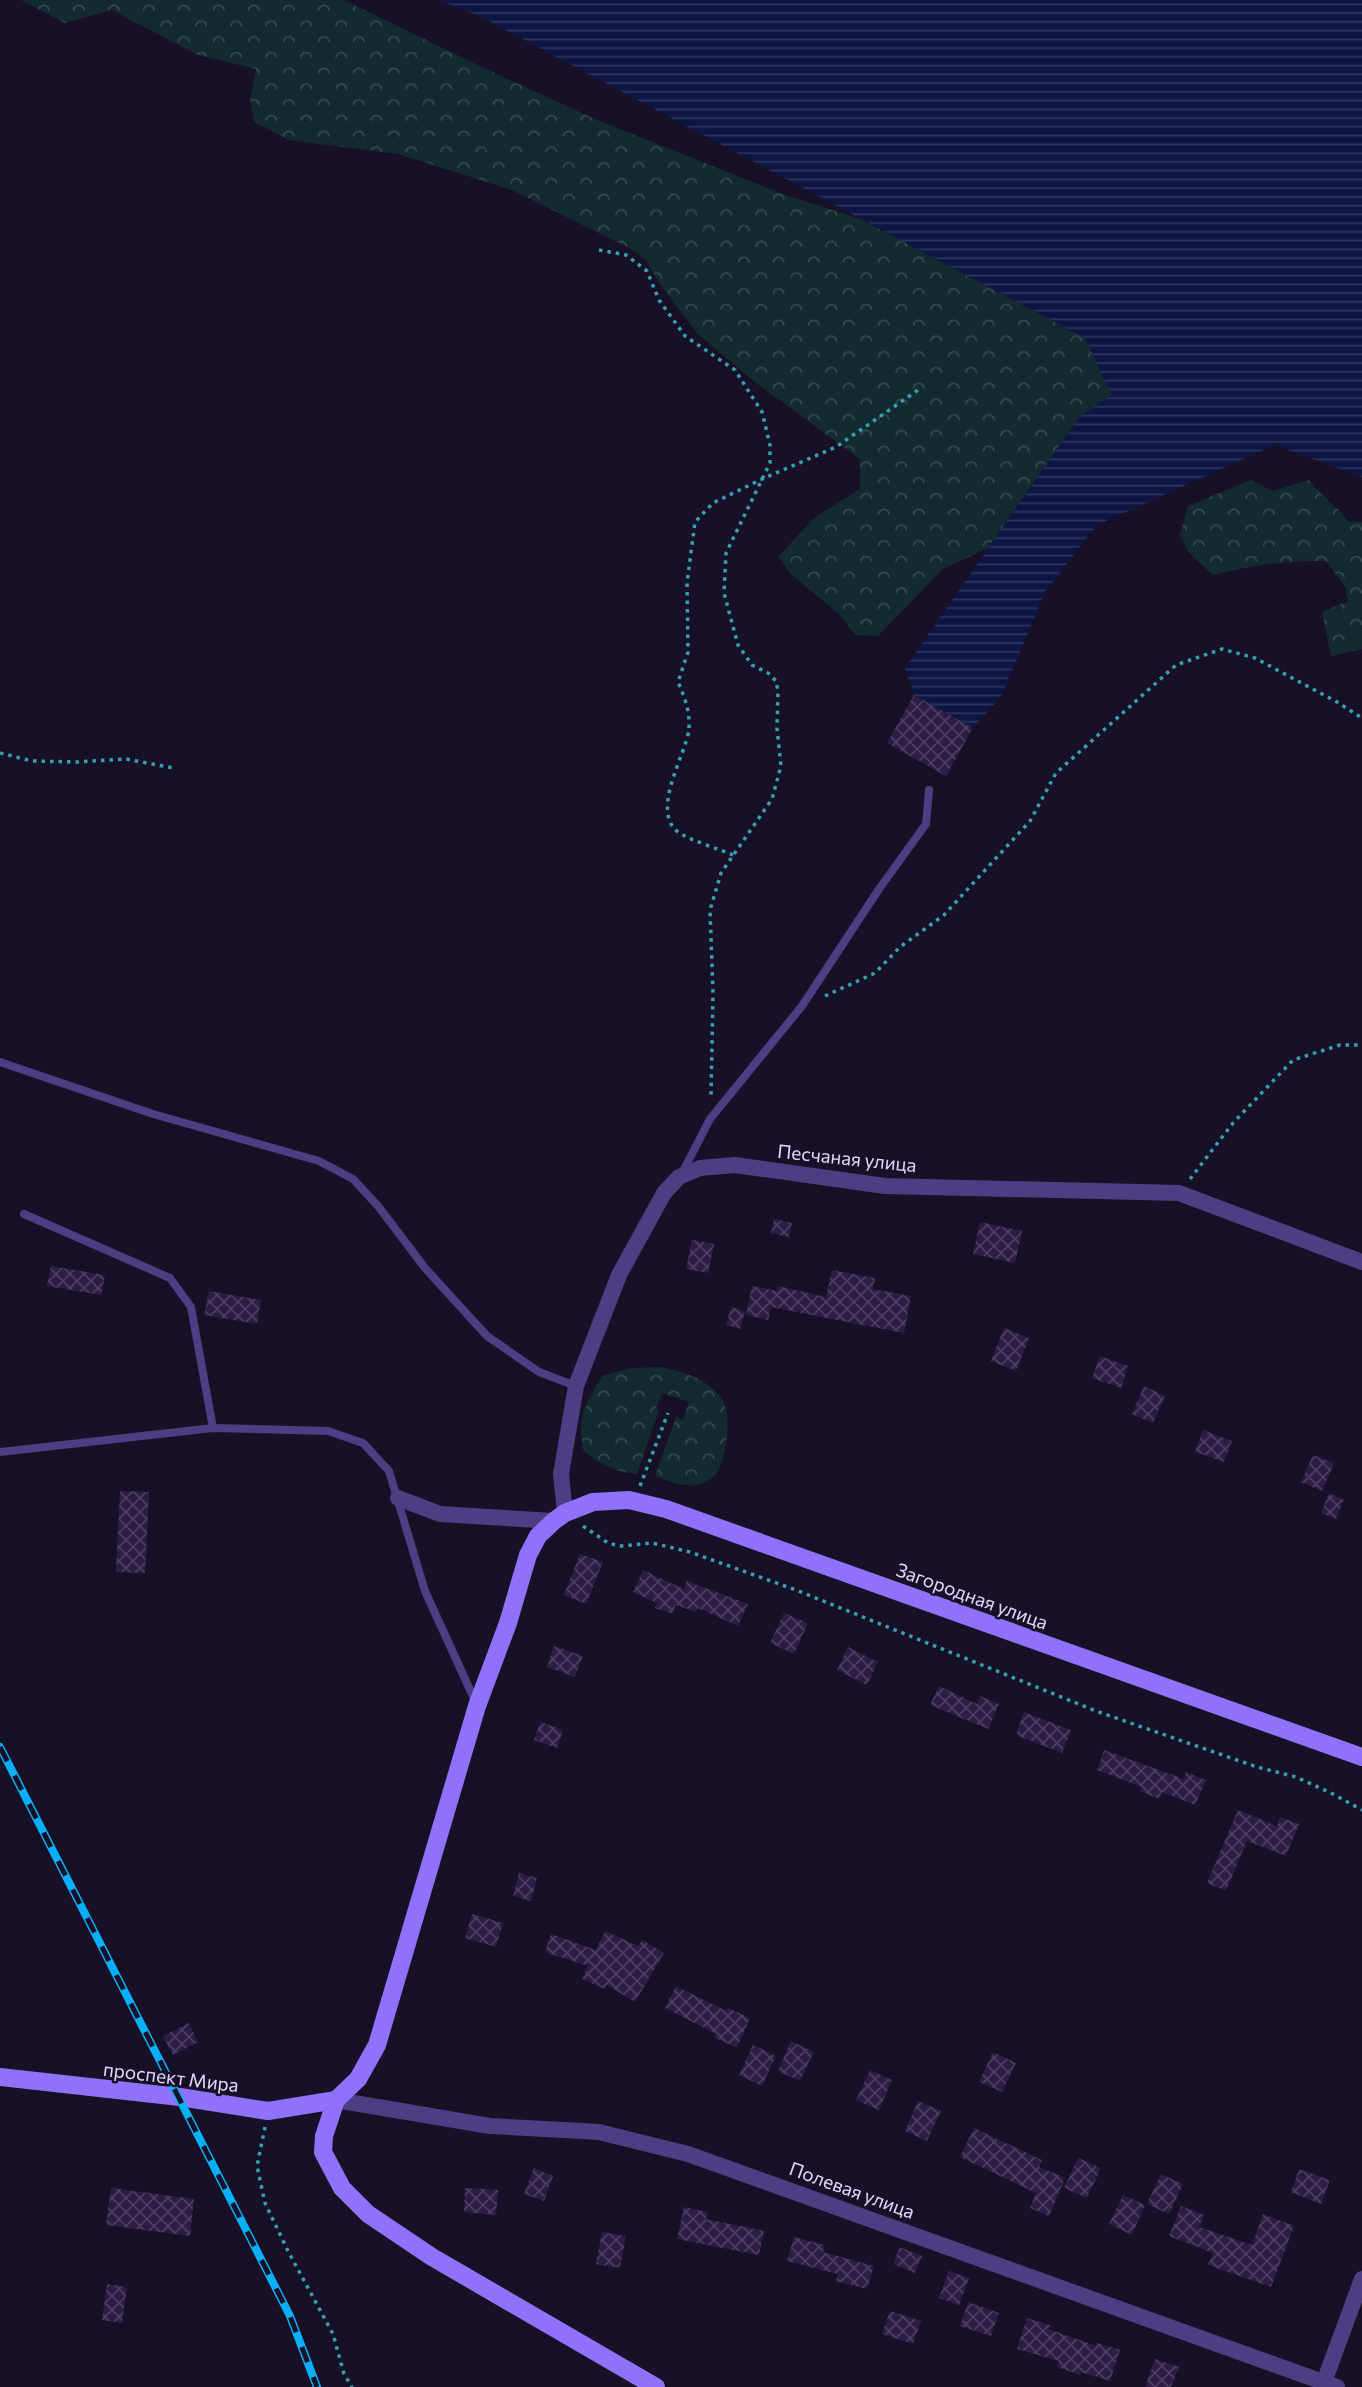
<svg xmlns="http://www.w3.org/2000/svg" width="1362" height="2387" font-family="Commissioner,sans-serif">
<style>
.forest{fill:url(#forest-crowns)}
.water{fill:url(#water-rules)}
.building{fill:url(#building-cross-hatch)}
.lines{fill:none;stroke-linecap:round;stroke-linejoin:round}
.path{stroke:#34a2b4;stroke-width:3.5;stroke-dasharray:3.5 5;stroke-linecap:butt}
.lane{stroke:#4d3d83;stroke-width:8}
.street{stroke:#4d3d83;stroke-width:16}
.secondary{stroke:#9071fa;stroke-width:18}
.rail-casing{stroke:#09b0f7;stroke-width:8}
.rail{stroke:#181026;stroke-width:5;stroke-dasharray:16;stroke-linecap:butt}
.labels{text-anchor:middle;stroke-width:5;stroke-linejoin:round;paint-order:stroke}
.street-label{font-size:19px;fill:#e3d6fe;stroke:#181026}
</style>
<defs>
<pattern id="forest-crowns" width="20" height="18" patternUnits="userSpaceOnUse" patternTransform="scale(1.75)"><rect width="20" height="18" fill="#132b30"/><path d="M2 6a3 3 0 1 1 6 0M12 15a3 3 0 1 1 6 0" fill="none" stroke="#35494f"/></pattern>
<pattern id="water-rules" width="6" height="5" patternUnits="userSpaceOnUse" patternTransform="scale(1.75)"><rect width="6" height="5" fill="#0c1543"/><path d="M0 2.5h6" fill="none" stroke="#2f365f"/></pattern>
<pattern id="building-cross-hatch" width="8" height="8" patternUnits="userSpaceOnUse" patternTransform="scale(1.75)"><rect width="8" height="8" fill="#2d1d46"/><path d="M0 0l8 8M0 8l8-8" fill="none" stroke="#4b3d62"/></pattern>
</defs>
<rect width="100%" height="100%" fill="#181026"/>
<g class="forest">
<polygon points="21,0 344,0 486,69 597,120 777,192 860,219 1085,338 1113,395 1080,416 988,548 943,569 878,636 855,635 839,614 791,574 778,557 814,518 860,489 860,459 756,383 697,333 660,284 645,259 629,248 512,190 398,154 289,140 254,122 250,99 256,69 198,55 112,10 65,23"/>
<path d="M 1251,480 L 1273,491 L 1309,480 C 1321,495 1336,506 1348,521 L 1362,522 L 1362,649 L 1331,656 L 1322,612 L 1348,601 L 1346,588 L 1326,561 C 1287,560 1251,566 1213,575 L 1189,553 L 1180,535 L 1188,506 Z"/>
<path d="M 661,1367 C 685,1373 702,1376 719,1395 C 734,1411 727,1457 716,1474 C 714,1477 707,1482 703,1483 C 689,1490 669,1481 655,1476 L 676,1417 L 683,1420 L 689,1402 L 662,1393 L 656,1408 L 659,1410 L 637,1474 C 615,1472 600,1465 583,1450 C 578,1414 584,1407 602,1376 L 631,1368 Z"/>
</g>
<polygon class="water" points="439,0 1362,0 1362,477 1275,445 1097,525 1045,592 1002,695 973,728 914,695 905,668 1080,416 1112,395 1085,338 483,18"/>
<g class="building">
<polygon points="914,695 973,728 946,776 887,743"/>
<polygon points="774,1219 792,1223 789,1237 771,1233"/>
<polygon points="980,1222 1022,1231 1015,1263 973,1254"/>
<polygon points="692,1240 714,1244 708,1273 686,1269"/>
<polygon points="51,1266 105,1275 101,1295 47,1286"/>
<polygon points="832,1270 875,1278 873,1289 911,1296 904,1333 771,1307 768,1320 746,1315 752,1286 777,1291 778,1286 826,1297"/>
<polygon points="209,1291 261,1300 257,1324 204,1315"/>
<polygon points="731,1307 745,1311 740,1329 726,1325"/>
<polygon points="1004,1328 1029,1338 1016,1371 991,1361"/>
<polygon points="1100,1356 1128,1366 1121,1388 1092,1378"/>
<polygon points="1144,1386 1165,1396 1153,1423 1132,1414"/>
<polygon points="1203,1430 1232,1441 1224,1462 1195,1452"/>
<polygon points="1313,1455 1334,1463 1322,1491 1301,1482"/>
<polygon points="120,1491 149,1492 145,1573 116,1572"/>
<polygon points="1329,1493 1344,1500 1336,1519 1321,1513"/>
<polygon points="580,1554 603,1562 586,1604 564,1595"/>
<polygon points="643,1570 684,1589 687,1581 748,1604 738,1626 698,1608 696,1612 676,1605 672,1614 655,1608 657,1603 633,1592"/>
<polygon points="784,1613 808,1623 794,1654 770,1643"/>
<polygon points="554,1646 583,1656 575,1677 547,1667"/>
<polygon points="848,1647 878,1662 867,1685 837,1670"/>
<polygon points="939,1686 977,1704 980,1696 999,1704 988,1729 930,1705"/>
<polygon points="1024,1712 1071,1730 1062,1753 1016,1735"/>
<polygon points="540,1722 563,1730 557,1748 534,1740"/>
<polygon points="1104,1750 1184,1779 1186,1772 1206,1780 1195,1805 1162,1792 1159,1799 1140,1791 1142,1787 1097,1770"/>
<polygon points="1238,1810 1277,1826 1280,1817 1299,1824 1286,1856 1247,1841 1226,1891 1207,1883"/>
<polygon points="519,1873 537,1878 531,1901 513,1896"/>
<polygon points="472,1914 503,1923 496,1947 465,1938"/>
<polygon points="605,1931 638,1946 642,1940 664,1953 635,2002 607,1985 605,1989 582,1979 588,1966 545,1952 551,1934 596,1950"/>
<polygon points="676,1986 726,2011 728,2008 750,2018 737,2048 714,2037 716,2034 665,2008"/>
<polygon points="189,2023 198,2042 173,2055 163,2036"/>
<polygon points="791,2041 814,2052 800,2081 778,2071"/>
<polygon points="753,2045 776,2056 762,2086 739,2075"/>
<polygon points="993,2052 1016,2063 1002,2092 979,2082"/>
<polygon points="870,2070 892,2080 879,2110 856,2100"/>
<polygon points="918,2101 941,2111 927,2141 905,2131"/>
<polygon points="974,2128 1042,2160 1039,2167 1065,2178 1049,2216 1030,2208 1036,2193 960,2157"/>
<polygon points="1078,2158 1101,2168 1087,2198 1064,2188"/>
<polygon points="534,2168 553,2176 544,2201 524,2194"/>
<polygon points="1299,2169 1330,2180 1321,2204 1291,2192"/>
<polygon points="1161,2174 1183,2184 1169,2214 1147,2204"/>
<polygon points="111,2188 194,2199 190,2236 106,2225"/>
<polygon points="465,2188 498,2190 496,2215 464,2212"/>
<polygon points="1123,2195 1145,2205 1132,2235 1109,2224"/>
<polygon points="1181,2206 1204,2215 1199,2227 1252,2245 1263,2214 1294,2226 1271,2287 1208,2265 1213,2253 1169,2236"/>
<polygon points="684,2207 708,2212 706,2219 764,2231 759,2255 677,2239"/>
<polygon points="602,2232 626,2236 620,2268 596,2264"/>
<polygon points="794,2237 825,2245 823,2252 874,2266 867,2289 836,2281 838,2274 787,2261"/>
<polygon points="900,2247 922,2256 915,2273 893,2264"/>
<polygon points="949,2271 969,2278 959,2305 939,2298"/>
<polygon points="107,2284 127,2287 122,2323 102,2320"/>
<polygon points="968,2302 999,2313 991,2336 960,2326"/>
<polygon points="890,2311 921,2321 913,2344 882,2334"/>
<polygon points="1027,2318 1050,2325 1049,2329 1096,2346 1097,2343 1120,2350 1110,2381 1081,2372 1080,2375 1057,2367 1059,2361 1017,2349"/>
<polygon points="1155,2359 1179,2367 1171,2387 1145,2387"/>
</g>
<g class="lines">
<g class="path">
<polyline points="599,250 626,255 647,271 659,300 685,336 735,370 762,412 770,445 770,463 726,553 724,593 738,645 752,665 768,673 776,681 778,691 777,728 781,766 772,799 721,873 710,910 713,993 711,1096"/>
<polyline points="0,753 32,761 77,762 126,759 173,768"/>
<path d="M 733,855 C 719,849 689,840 678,832 C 650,810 686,755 689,729 C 690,711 685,698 678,682 L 688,652 L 687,583 L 695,522 L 713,503 L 762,479 L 836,447 L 921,388"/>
<polyline points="825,996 875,973 900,947 944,915 1030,821 1056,773 1176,665 1222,649 1255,658 1337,702 1362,718"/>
<polyline points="1190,1179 1233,1123 1293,1060 1340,1045 1362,1045"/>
<polyline points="640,1486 668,1413"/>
<polyline points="583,1526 608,1543 620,1546 652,1543 690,1552 796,1590 1096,1711 1257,1767 1296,1777 1333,1794 1362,1810"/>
<polyline points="265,2127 257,2166 265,2203 288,2251 333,2334 344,2374 352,2387"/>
</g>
<g class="lane">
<polyline points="0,1062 153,1114 319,1161 353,1179 378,1206 425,1268 487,1336 539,1372 576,1386"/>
<polyline points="681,1175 710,1119 802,1006 879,889 926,824 929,790"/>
<polyline points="24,1214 170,1278 191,1307 213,1428"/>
<polyline points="0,1452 213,1428 328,1431 363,1443 389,1471 425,1591 476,1703"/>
</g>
<g class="street">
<polyline points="398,1498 440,1514 554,1521"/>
<polyline points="565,1513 561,1474 576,1386 619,1275 664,1193 679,1177 700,1168 735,1165 885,1186 1179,1193 1362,1262"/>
<polyline points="336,2100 490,2126 599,2132 688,2154 1337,2387"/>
<polyline points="1324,2382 1362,2279"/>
</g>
<g class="secondary">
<polyline points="0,2077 180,2097 268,2111 336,2100"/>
<polyline points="656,2387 432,2257 368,2214 342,2188 323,2152 324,2136 336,2100 358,2079 377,2045 477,1706 508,1623 528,1555 538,1536 554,1521 565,1513 593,1502 629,1500 666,1509 1362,1757"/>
</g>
<g class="rail-casing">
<polyline id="rail" points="0,1747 290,2316 317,2387"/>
</g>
<use href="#rail" class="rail"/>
</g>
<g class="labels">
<g class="street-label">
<text transform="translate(847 1158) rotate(6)" y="7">Песчаная улица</text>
<text transform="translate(972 1596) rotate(20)" y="7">Загородная улица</text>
<text transform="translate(171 2077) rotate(7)" y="7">проспект Мира</text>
<text transform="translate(852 2190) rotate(20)" y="7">Полевая улица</text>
</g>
</g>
</svg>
